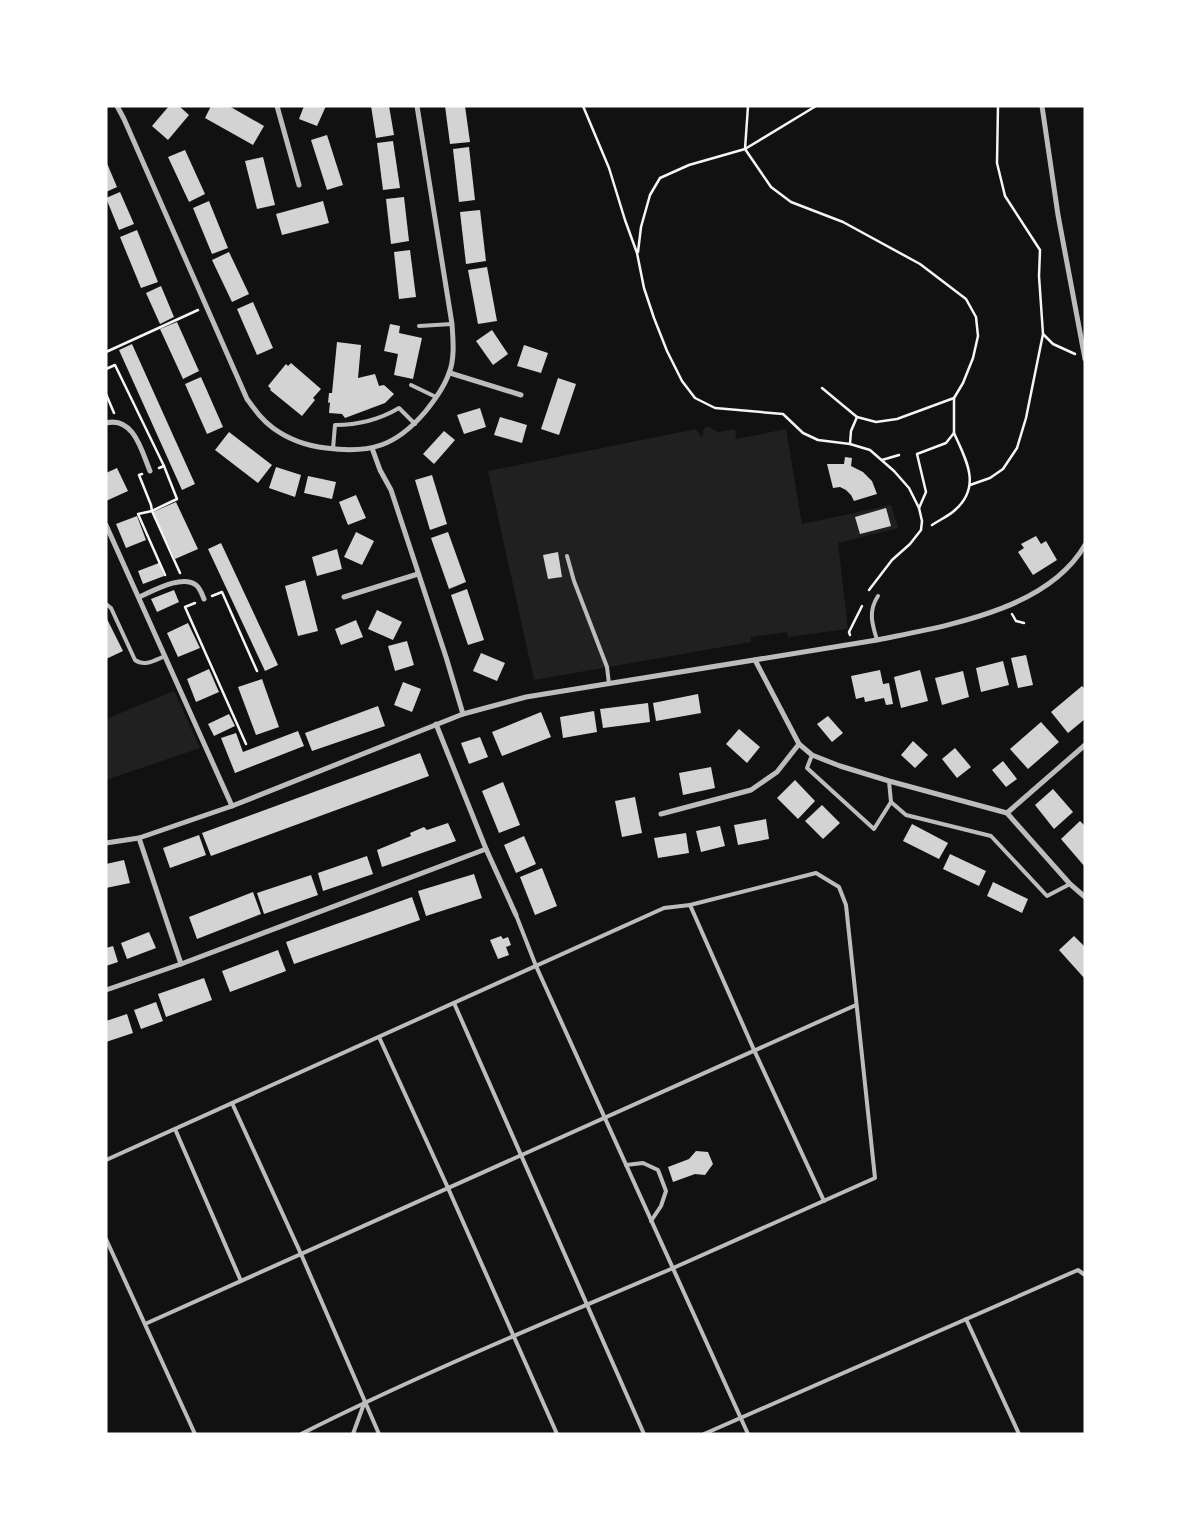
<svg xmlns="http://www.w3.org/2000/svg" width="1191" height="1540" font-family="'Golos Text',sans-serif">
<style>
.green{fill:#202020}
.building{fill:#d3d3d3}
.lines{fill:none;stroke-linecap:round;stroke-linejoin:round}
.path{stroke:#f5f5f5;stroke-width:2.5}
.service{stroke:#bcbcbc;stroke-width:4}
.minor{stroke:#bcbcbc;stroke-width:5}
</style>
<rect width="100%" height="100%" fill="#111"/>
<g class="green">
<polygon points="709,427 718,432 735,429 736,439 786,429 802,524 891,505 898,528 838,543 848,629 788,637 787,632 751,637 751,642 534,680 488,471 696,429 702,438 704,428"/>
<polygon points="174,691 200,748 106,780 106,719"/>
</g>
<g class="building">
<polygon points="169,106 179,106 189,115 168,140 152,126"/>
<polygon points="211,106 229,106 264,126 253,145 205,118"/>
<polygon points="304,106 326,106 317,126 299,119"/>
<polygon points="371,106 389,106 394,135 376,138"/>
<polygon points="445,106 465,106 470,142 450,144"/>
<polygon points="327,135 343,185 327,190 311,140"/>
<polygon points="393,141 400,188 383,190 377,143"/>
<polygon points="469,147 475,200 459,202 453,149"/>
<polygon points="185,150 205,194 189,202 168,157"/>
<polygon points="263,157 275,205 257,209 245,161"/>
<polygon points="106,161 117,187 106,192"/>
<polygon points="120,192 134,224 119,230 106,198"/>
<polygon points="404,197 409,241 391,244 386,199"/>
<polygon points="209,201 228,248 212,254 193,208"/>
<polygon points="323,201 329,223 282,235 276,214"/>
<polygon points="480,210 486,261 466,264 460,212"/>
<polygon points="137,230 158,282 141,288 120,237"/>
<polygon points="410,250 416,297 399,299 394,252"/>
<polygon points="229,252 249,294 232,302 212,260"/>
<polygon points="487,267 497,321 478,324 468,270"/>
<polygon points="161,286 174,317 160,324 146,293"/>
<polygon points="253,302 273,348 257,355 237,309"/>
<polygon points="177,322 199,371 183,379 160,329"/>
<polygon points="390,324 400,326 399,333 422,338 413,379 394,375 398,354 384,351"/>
<polygon points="492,330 508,354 493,365 476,341"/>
<polygon points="337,342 361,345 358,378 375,374 379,386 384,385 394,394 385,403 345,418 342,414 329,413 330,402 328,403 329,393 332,393"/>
<polygon points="132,344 195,484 182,490 119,350"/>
<polygon points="524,345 548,353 541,373 517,366"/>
<polygon points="291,363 321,389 313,398 315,400 302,416 270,390 271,389 268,386 286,364 288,366"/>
<polygon points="201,377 223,427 207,434 185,384"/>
<polygon points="558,378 576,384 559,435 541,429"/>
<polygon points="480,408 486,427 464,434 457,415"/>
<polygon points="500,417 527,425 522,443 494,435"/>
<polygon points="444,431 455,440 434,464 423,454"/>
<polygon points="229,432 272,465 258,483 215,450"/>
<polygon points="845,457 852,458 851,466 863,472 872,481 877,494 854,501 851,495 846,490 840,487 833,488 827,464 844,464"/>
<polygon points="276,467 301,475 295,497 269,488"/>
<polygon points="117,468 128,491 106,501 106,473"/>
<polygon points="432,475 447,524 430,530 415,480"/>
<polygon points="308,476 336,482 332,499 304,493"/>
<polygon points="356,495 366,518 348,525 339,502"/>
<polygon points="176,502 198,549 175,559 153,512"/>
<polygon points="886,508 891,526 860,534 855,517"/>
<polygon points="137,516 146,540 126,548 116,524"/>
<polygon points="356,532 374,541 362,565 344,557"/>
<polygon points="448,532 466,582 449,589 431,538"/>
<polygon points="1036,536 1041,544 1046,541 1057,560 1033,575 1018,552 1024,548 1021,544"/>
<polygon points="221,543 278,665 265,671 208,549"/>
<polygon points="337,549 342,569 317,576 312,557"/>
<polygon points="558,552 562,577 548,579 543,555"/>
<polygon points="159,563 164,576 143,584 138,571"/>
<polygon points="305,580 318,631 298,636 285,586"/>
<polygon points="467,589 484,640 468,645 451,595"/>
<polygon points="174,590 179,602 157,612 151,599"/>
<polygon points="377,610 402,622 393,640 368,629"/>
<polygon points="106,617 123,651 106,659"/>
<polygon points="356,620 363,637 341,645 335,629"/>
<polygon points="188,623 200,648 178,657 167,633"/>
<polygon points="407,641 414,665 395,671 388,646"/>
<polygon points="481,653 505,663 497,681 473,671"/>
<polygon points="1026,655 1033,685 1018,688 1011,658"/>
<polygon points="1003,661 1009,685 981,692 976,668"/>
<polygon points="209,669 219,692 196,702 187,679"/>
<polygon points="880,670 883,684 889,683 893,704 886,705 884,698 865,702 864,697 856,699 851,676"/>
<polygon points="920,670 928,701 901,708 894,677"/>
<polygon points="963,671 969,697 942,705 935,678"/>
<polygon points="262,679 279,727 256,735 238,687"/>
<polygon points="403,682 421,689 412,712 394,705"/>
<polygon points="1082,686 1085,689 1085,719 1068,733 1051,712"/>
<polygon points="698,694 701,713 656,721 653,703"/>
<polygon points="648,703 650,722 603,728 600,709"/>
<polygon points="378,706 385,726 312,751 305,733"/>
<polygon points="594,711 597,732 563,738 560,717"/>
<polygon points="541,712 551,737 502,756 492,732"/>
<polygon points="229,714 235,726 214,736 208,724"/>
<polygon points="828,716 843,733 832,742 817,724"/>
<polygon points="1041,722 1059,742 1028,769 1010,749"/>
<polygon points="739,729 760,747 747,763 726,744"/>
<polygon points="298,731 304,746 235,773 221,738 236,733 243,752"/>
<polygon points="480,737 488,757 469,764 461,743"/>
<polygon points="913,741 928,755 915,768 901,755"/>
<polygon points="955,748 971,767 957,778 942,759"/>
<polygon points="420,753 429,776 211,856 202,833"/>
<polygon points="1003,761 1017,779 1006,787 992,770"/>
<polygon points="711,767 715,788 683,795 679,773"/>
<polygon points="795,780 815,801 798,819 777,798"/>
<polygon points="503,782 520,825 499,833 482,791"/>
<polygon points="1053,789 1073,812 1054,829 1035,805"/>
<polygon points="635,797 642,833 622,837 615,801"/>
<polygon points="822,805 840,823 823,839 805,821"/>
<polygon points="766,819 769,839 738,845 734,825"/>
<polygon points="1080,821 1085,826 1085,867 1061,839"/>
<polygon points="448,823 456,841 382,867 377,850 411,836 410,833 424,827 427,830"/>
<polygon points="912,824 948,843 939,859 903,841"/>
<polygon points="720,826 725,846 701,852 696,831"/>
<polygon points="686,833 689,853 658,858 654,838"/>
<polygon points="199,835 206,855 170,868 163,848"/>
<polygon points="524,836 536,864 516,873 504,845"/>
<polygon points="950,854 986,871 979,886 943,869"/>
<polygon points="367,856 373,874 323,891 318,873"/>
<polygon points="124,860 130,883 106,888 106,864"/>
<polygon points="542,868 557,906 535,915 520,877"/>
<polygon points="474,874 482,898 426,916 418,891"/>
<polygon points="311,875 318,895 264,914 257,893"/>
<polygon points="993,882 1028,899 1022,913 987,896"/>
<polygon points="253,892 261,914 197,939 189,917"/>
<polygon points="412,897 420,920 294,964 286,942"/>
<polygon points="149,932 156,948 127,959 121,943"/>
<polygon points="501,936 503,939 508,937 511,945 506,947 509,955 498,959 490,940"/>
<polygon points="1074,936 1085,947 1085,979 1059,950"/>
<polygon points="113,946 118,962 106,966 106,948"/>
<polygon points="278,950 286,971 230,992 222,971"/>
<polygon points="204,978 212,1000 166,1017 158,994"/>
<polygon points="156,1002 163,1021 141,1029 134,1010"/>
<polygon points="127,1014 133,1033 106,1042 106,1021"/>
<polygon points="696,1151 708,1152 713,1164 705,1175 695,1174 673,1182 668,1167 689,1159"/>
</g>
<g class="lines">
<g class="path">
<polyline points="583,106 609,168 625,220 637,253 644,288 654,318 667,351 682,381 695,398 715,408 783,414 803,433 818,440 850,444 870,450 894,471 909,488 919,508 922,521 921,530 910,544 892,560 869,590"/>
<polyline points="748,106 745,149 771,187 791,202 843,222 920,264 966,299 976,317 978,336 973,358 963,383 954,398 897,419 876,422 857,417 822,388"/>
<polyline points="638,252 641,227 650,195 660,178 689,165 745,149 816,106"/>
<polyline points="1043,334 1053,344 1075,354"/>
<polyline points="106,352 198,310"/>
<polyline points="106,369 115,365 164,466"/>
<polyline points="106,394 114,413"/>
<polyline points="850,444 851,431 857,417"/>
<polyline points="882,460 899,455"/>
<polyline points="159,468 164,466 177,499 152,511 138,514 165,575"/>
<polyline points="142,474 139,475 151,505 152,511 180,573"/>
<polyline points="970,485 990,478 1003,469 1017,448 1026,418 1043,334 1039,276 1040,250 1005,196 997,163 998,106"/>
<polyline points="919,508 926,492 917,454 946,443 954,433 954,398"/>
<path d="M 932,525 C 939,520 949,516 955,510 C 982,486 966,460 954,433"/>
<polyline points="212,596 222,592 257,671"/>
<polyline points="195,603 185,607 246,744"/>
<polyline points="1012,614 1016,621 1024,623"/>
<polyline points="850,635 849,632 862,606"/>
</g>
<g class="service">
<polyline points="419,326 452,324"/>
<polyline points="411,385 436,397"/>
<path d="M 333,449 L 335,425 C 359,425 379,420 399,408 L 415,424"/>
<polyline points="567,556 574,581 607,667 609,684"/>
<path d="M 106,604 L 111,608 L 135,660 C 145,667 155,660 165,656"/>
<path d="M 877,640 C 872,624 868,611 878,596"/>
<polyline points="812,755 807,768 874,829 891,802"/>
<polyline points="889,781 891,802 906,815 991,836 1047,896 1070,884"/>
<polyline points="516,915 536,966 748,1434"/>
<polyline points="454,1003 644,1434"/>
<polyline points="379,1037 448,1188 557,1434"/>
<polyline points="232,1103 301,1254 379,1434"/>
<polyline points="175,1129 241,1281"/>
<polyline points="106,1160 664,908 690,905 754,1050 824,1201"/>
<polyline points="626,1165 643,1163 658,1170 666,1191 661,1206 651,1221"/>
<polyline points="106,1239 195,1434"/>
<polyline points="966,1319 1019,1434"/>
<polyline points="145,1324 856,1005"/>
<path d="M 301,1434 C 422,1373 547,1322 671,1269 C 739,1239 807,1208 875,1178 L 846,905 L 839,887 L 816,873 L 690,905"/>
<polyline points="353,1434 365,1401"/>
<polyline points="704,1434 1078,1270 1085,1275"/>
</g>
<g class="minor">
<path d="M 117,106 L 124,119 L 247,399 C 255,410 262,420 273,428 C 288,439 308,446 326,448 C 370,454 396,446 425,412 C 434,401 444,388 449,373 C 455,359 453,339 452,324 L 417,106"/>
<polyline points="277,106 299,185"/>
<polyline points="1042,106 1058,215 1085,359"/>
<polyline points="450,373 521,395"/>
<path d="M 106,423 C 134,416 142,452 150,471"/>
<polyline points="372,448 380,470 391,490 446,657 463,714"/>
<polyline points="106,525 232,806"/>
<path d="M 139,597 C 153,591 182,574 196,585 C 200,588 202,594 204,599"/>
<polyline points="344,597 418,574"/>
<polyline points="755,660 799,744 812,755 840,766 889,781 1007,813 1070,884 1085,897"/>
<polyline points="436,724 486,849 516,915"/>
<polyline points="1007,813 1085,745"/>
<polyline points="661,814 751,790 777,772 799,744"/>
<polyline points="139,838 181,964"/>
<path d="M 106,843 L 139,838 L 232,806 L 463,714 L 526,697 L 877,640 C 944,626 1047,611 1085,545"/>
<polyline points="106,990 181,964 486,849"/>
</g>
</g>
<rect width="1191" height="1540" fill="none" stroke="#ffffff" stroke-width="215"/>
</svg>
